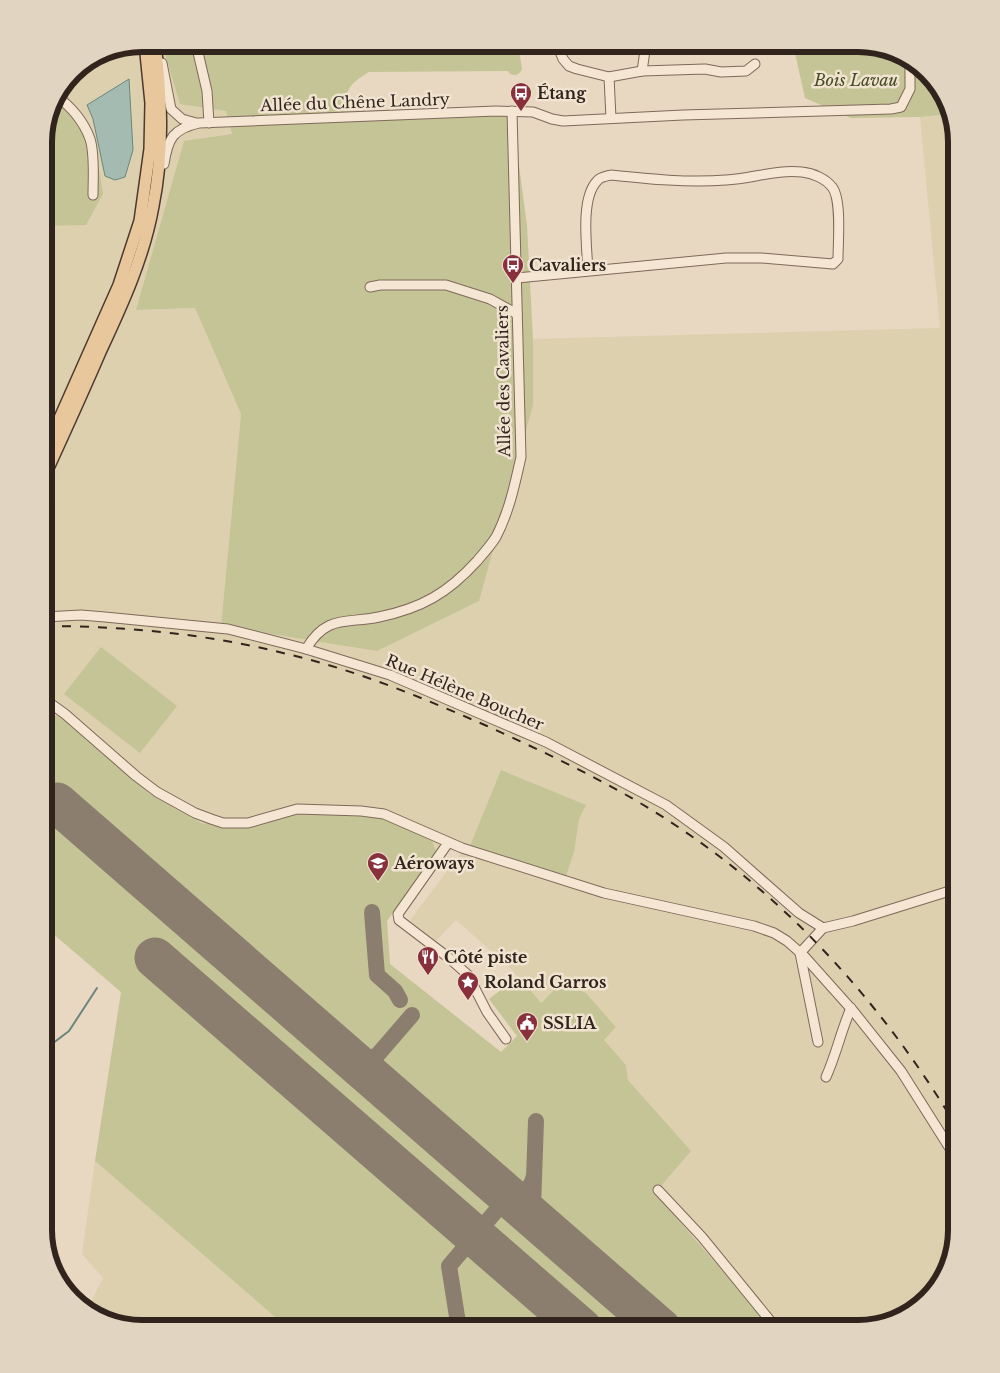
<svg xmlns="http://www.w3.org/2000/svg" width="1000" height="1373" font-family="'Libre Baskerville',serif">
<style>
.farmland{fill:#ddd0af}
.green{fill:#c5c496}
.water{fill:#a3bbb1;stroke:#6b877d}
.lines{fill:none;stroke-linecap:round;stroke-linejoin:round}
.stream{stroke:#6b877d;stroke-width:2}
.taxiway{stroke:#8c7e6f;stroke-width:16}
.runway{stroke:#8c7e6f;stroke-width:41}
.minor-casing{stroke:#7f695a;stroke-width:11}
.major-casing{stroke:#4d392e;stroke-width:14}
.minor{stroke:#f4e6d3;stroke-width:9}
.major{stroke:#e8c79c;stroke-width:11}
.rail{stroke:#31241d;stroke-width:2;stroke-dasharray:9 9;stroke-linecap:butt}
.labels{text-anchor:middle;stroke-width:5;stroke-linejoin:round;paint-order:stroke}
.park-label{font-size:16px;font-style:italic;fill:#464b26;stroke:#f0e3cf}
.poi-label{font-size:16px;font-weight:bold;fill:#31241d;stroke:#f0e3cf;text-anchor:start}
.street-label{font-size:16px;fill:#31241d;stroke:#f0e3cf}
.rim{fill:none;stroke:#31241d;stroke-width:6}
</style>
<rect width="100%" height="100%" fill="#e8d7c1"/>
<g class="farmland">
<polygon points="142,44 212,44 232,135 137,310 195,308 241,414 221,625 533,405 533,339 940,328 920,117 949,114 956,142 956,1231 943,1280 907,1316 858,1329 780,1329 655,1193 690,1151 628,1080 626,1065 603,1040 616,1027 586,993 562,982 541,1003 509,967 456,920 436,941 410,920 461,853 454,850 436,852 433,842 293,813 245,828 201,823 150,794 59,715 51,717 44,730 44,135 54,99 77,68 105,51"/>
<polygon points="95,1161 289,1329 136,1329 93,1316 87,1310 103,1278 82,1254"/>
</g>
<g class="green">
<path d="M 162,44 L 518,44 L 522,69 C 519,75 516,76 510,74 L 508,71 L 369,72 C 351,83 344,89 346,111 L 511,107 L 527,225 L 533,339 L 533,405 L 479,601 L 377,651 L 221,626 L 241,414 L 195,308 L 136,310 L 184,141 L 232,134 L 226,111 L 180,104 Z"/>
<polygon points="793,44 864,44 907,57 943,93 949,114 920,117 851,118 805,98"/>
<polygon points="54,99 78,112 97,158 103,194 86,225 44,226 44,135"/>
<polygon points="101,647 177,706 140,753 64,694"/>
<polygon points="59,715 150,794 201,823 245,828 293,813 377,815 396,822 433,842 436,852 387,921 390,964 501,1052 517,1036 489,999 519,976 541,1003 562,982 586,993 616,1027 604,1040 626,1065 628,1080 691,1151 655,1193 773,1329 289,1329 95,1161 121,992 44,926 44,730 51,717"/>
<polygon points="501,770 586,805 579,819 574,852 566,876 470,846"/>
</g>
<polygon class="water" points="129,79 133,150 125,177 115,180 105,176 93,119 87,105"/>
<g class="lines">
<polyline class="stream" points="44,1050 69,1031 97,988"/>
<g class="taxiway">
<polyline points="372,912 377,975 395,991 400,1000"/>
<path d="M 348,1056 C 359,1062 367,1062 377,1055"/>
<polyline points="379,1083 373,1073 374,1059 412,1015"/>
<polyline points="536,1121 533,1207 538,1219 549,1232"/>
<path d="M 496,1185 C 513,1196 528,1198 534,1176"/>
<polyline points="459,1329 449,1266 501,1205 503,1199 500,1188"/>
</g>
<g class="runway">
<polyline points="57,803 661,1329"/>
<polyline points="155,958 582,1329"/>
</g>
<g class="minor-casing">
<g id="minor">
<polyline points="196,44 207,91 209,123"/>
<polyline points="557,44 563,59 569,66 577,69 609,77 642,71 705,69 721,72 746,71 755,64"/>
<polyline points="162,63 171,109 182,119 196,123"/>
<polyline points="642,71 646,44"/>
<polyline points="609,77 611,118"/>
<path d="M 56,96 C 71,106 84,122 90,139 C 95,154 93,179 93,195"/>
<path d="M 164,164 C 168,138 173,129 199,123 L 496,111 L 533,112 L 552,119 L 563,121 L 683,115 L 891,109 L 901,107 L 910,89 L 910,60"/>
<path d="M 517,278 L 726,258 L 761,258 L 833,264 L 838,259 C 838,243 842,199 832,187 C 826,179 813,173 802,172 C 777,169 751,179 726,180 C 688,183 649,179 611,175 C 607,176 600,177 597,181 C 580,199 587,247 588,271"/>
<polyline points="370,287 380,285 446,285 490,299 517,314"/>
<polyline points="44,617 81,615 105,617 228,629 306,649 390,675 546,742 666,805 724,847 799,913 823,928"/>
<path d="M 306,649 C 327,614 346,624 379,617 C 422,608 448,593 477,561 C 483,554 491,545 496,537 C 509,512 515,484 521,457 L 512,111"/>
<polyline points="47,701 65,714 136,776 157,792 195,813 211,819 223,823 248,823 297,809 361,811 384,814 462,848 604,893 754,926 774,933 787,941 804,956 854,1012 901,1071 956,1158"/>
<polyline points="44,713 47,705 44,695"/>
<polyline points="448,843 398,914 399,920 449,958 468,975 487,1012 506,1039"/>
<polyline points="818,1042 800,953 823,928 853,921 956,889"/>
<path d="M 826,1077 C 836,1055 841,1031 851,1008"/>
<polyline points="658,1190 702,1237 777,1329"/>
</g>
</g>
<g class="major-casing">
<g id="major">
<polyline points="44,454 119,285 140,221 150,149 151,103 145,44"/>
<path d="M 44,477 C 63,435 82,394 100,352 C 122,305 144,257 153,206 C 164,152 162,98 155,44"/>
</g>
</g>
<use href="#minor" class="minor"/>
<use href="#major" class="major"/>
<path class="rail" d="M 44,626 C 125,626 208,634 287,654 C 356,670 423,698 487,726 C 555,757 623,789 684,831 C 796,907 887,1011 956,1126"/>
</g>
<defs>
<g id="bus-pin" transform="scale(1.125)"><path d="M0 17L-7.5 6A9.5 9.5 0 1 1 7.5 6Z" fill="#88313d" stroke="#f0e3cf"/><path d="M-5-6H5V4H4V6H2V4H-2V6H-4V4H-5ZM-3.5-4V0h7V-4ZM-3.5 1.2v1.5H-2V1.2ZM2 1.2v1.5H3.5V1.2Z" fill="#fff"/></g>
<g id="university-pin" transform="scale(1.125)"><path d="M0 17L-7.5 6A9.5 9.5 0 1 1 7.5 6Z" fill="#88313d" stroke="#f0e3cf"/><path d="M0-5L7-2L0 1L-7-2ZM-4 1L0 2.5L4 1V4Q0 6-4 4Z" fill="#fff"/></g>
<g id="restaurant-pin" transform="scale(1.125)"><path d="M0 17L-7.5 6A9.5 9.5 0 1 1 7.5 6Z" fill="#88313d" stroke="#f0e3cf"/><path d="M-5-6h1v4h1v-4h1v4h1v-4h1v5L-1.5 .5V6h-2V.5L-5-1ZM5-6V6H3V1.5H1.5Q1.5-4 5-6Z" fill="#fff"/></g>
<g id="sight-pin" transform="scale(1.125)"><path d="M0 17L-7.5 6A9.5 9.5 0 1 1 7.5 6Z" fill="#88313d" stroke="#f0e3cf"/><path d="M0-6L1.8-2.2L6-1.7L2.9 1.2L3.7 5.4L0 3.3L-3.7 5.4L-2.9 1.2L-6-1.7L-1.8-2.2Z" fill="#fff"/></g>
<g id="civic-pin" transform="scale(1.125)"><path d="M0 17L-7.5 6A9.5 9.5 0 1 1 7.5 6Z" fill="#88313d" stroke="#f0e3cf"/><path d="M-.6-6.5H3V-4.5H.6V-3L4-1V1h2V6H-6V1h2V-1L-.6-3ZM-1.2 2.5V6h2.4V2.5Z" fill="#fff"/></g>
</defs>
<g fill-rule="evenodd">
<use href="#bus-pin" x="521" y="93"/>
<use href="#bus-pin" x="513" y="265"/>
<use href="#university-pin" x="378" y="863"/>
<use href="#restaurant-pin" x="428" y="957"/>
<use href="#sight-pin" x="468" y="982"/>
<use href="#civic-pin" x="527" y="1023"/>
</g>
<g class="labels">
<g class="park-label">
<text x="856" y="86">Bois Lavau</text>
</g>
<g class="poi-label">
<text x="537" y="99">Étang</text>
<text x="529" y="271">Cavaliers</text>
<text x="394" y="869">Aéroways</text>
<text x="444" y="963">Côté piste</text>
<text x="484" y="988">Roland Garros</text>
<text x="543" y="1029">SSLIA</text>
</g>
<g class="street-label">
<text transform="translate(355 102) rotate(-2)" y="6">Allée du Chêne Landry</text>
<text transform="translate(503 381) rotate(-91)" y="6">Allée des Cavaliers</text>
<text transform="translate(465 692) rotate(23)" y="6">Rue Hélène Boucher</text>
</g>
</g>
<path d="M0 0H1000V1373H0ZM142 52H858A90 90 0 0 1 948 142V1230A90 90 0 0 1 858 1320H142A90 90 0 0 1 52 1230V142A90 90 0 0 1 142 52Z" fill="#e1d4c1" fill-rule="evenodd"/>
<path class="rim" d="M142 52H858A90 90 0 0 1 948 142V1230A90 90 0 0 1 858 1320H142A90 90 0 0 1 52 1230V142A90 90 0 0 1 142 52Z"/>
</svg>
